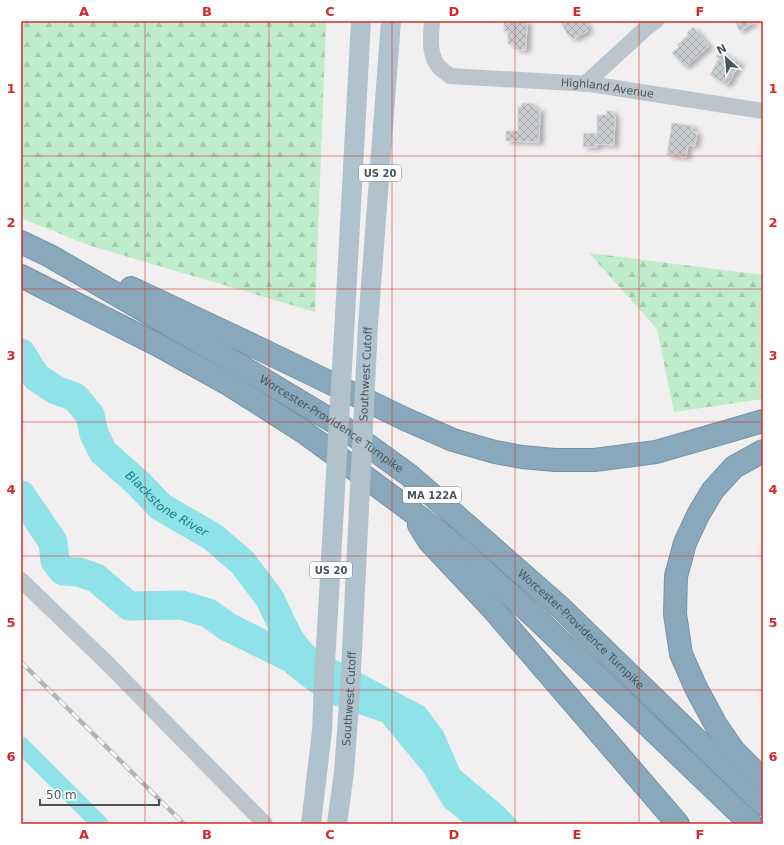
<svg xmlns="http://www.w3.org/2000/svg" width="784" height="845" font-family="'DejaVu Sans',sans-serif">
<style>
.forest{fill:url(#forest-firs)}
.water{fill:#8fe2e7}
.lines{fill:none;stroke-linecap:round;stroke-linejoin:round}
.canal{stroke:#8fe2e7;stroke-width:17}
.river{stroke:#8fe2e7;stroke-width:29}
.building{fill:url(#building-cross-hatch);stroke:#d3d6da;filter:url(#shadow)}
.highway-casing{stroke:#7494a7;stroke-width:24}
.minor{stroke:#bbc5cb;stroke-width:16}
.major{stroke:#b0c2cc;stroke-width:20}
.highway{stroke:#89a8bb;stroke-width:22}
.rail-casing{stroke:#b1b5b9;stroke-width:4.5}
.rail{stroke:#fff;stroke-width:3;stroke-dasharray:9;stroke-linecap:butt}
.major-bridge{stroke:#b0c2cc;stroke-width:20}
.grid{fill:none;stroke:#d62828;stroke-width:1;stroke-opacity:0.55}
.labels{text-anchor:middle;stroke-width:4;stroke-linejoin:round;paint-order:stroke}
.shield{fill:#fff;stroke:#7f888c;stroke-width:1}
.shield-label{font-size:10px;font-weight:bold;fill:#48555b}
.street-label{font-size:11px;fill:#48555b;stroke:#fff}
.water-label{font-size:12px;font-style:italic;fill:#137e85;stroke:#fff}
.neatline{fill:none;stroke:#d62828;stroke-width:1.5}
.grid-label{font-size:13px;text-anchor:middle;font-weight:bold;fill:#d62828}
</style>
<defs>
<pattern id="forest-firs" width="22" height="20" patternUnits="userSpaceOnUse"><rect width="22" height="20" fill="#bfecca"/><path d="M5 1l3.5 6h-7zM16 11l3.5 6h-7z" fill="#a6ccb0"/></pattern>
<pattern id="building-cross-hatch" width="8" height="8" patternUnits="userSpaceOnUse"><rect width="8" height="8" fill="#c9cdd0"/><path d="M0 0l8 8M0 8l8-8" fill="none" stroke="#a5a9ac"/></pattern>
<filter id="shadow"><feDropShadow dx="4.5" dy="2.5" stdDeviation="2" flood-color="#0004"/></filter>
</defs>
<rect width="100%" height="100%" fill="#f1efef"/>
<g class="forest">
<polygon points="21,21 326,21 315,312 88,245 21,218"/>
<polygon points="589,253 763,275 763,399 674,412 657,329"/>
</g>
<polygon class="water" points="284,618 319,651 425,707 443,731 460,770 504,807 520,824 465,824 444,807 424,773 382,722 324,702 286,673 275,649 275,628"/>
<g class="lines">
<polyline class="canal" points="21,745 100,824"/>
<g class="river">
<path id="s1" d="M 21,353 L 36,377 L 56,390 L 75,397 L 90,415 L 94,434 L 103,452 L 138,483 L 161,507 L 213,537 L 243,563 L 270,599 L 288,637 L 301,655"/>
<polyline points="21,495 53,542 55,561 63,571 79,572 96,578 129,606 181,605 208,613 228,627 307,666"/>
</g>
</g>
<g class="building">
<polygon points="504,21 527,21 526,50 515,49 515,44 508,44 508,32 504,31"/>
<polygon points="560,21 585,21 588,26 586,28 588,31 573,39 571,36 569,37"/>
<polygon points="735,21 756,21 740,31"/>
<polygon points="693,27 709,46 685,67 672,53 679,47 677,45 688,35 687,33"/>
<polygon points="720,51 740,63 727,85 710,75 719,58 716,57"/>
<polygon points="522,103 534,104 533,108 540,109 539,142 506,141 506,131 518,131 518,107 521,107"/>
<polygon points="607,111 613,111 613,115 615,116 614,145 597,144 597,147 583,147 584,133 597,134 597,115 607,115"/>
<polygon points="672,123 693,126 692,132 697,132 695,146 688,145 686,157 667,155"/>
</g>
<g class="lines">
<g class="highway-casing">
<g id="highway">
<path id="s3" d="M 21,242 L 50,256 L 239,365 L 344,428 L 409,475 L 486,542 L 561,608 L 763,804"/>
<polyline points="21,276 158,345 230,385 304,432 410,510 460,549 539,621 751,824"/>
<polyline points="131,288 250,344 405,419 453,440 495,452 522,457 555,460 594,460 656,452 763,421"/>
<polyline points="763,451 734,467 713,490 698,515 685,543 676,576 675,614 681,654 696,688 716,725 734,751 763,780"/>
<polyline points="419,525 429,541 491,607 678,824"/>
</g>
</g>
<g class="minor">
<path id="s2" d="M 432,21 C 431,36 428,56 440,68 C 443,71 447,73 450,76 L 590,84 L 763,111"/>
<polyline points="585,84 646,28 656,21"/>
<polyline points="21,580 106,662 265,824"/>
</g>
<g class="major">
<polyline points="345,316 361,21"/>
<polyline points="368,325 391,21"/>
</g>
<use href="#highway" class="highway"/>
<g class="rail-casing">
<polyline id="rail" points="21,662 184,824"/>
</g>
<use href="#rail" class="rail"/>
<g class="major-bridge">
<polyline points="311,824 322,731 324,681 345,316"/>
<path id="s4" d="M 337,824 L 344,772 L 350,691 L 368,325"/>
</g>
</g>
<path class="grid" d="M 145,21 L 145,824M 269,21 L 269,824M 392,21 L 392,824M 515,21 L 515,824M 639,21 L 639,824M 21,156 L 763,156M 21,289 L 763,289M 21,422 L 763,422M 21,556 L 763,556M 21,690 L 763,690"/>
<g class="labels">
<g class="shield">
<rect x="359" y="165" width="42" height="16" rx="3"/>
<rect x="403" y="487" width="58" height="16" rx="3"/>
<rect x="310" y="562" width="42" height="16" rx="3"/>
</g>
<g class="shield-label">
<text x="380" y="177">US 20</text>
<text x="432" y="499">MA 122A</text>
<text x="331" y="574">US 20</text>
</g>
<g class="street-label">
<text dy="4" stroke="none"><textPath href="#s2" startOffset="220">Highland Avenue</textPath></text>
<text dy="4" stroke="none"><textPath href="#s4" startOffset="451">Southwest Cutoff</textPath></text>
<text dy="4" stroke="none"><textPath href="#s3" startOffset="360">Worcester-Providence Turnpike</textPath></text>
<text dy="4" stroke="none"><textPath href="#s3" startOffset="684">Worcester-Providence Turnpike</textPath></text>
<text dy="4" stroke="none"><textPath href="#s4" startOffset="126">Southwest Cutoff</textPath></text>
</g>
<g class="water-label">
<text dy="4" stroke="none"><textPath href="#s1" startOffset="218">Blackstone River</textPath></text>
</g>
</g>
<rect width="784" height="845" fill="none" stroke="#ffffff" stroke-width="44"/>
<g transform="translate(726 58) rotate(333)" stroke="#ffffff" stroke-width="3" paint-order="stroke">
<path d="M0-3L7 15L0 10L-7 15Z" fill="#48555b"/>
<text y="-6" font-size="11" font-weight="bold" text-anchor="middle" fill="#48555b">N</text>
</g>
<path d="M40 799v6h119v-6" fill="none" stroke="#48555b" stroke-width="2"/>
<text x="46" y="799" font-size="12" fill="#48555b" stroke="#ffffff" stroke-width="3" paint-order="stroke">50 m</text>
<rect x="22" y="22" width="740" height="801" class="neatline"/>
<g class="grid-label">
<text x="84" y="16">A</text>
<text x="207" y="16">B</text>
<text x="330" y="16">C</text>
<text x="454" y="16">D</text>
<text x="577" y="16">E</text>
<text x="700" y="16">F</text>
<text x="11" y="93">1</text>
<text x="773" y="93">1</text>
<text x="11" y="227">2</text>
<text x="773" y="227">2</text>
<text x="11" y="360">3</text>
<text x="773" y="360">3</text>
<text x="11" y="494">4</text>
<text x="773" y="494">4</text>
<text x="11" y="627">5</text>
<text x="773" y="627">5</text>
<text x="11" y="761">6</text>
<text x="773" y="761">6</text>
<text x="84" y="839">A</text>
<text x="207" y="839">B</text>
<text x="330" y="839">C</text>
<text x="454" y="839">D</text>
<text x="577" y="839">E</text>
<text x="700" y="839">F</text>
</g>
</svg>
